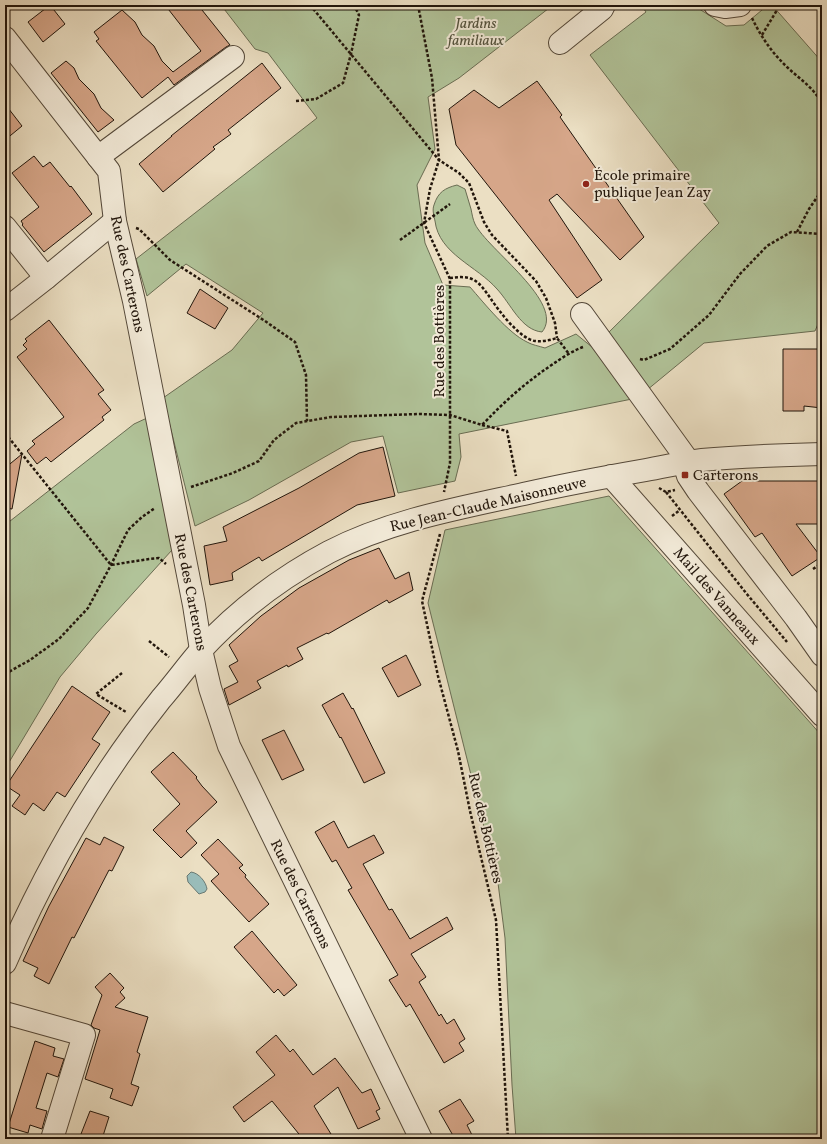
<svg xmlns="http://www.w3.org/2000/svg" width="827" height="1144" font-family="Vollkorn,serif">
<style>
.green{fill:#b1c399;stroke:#696c52}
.water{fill:#99bcb9;stroke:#697973}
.building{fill:#d6a689;stroke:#21150b}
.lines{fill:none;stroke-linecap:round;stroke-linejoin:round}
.minor-casing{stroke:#544839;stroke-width:24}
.path{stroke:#21150b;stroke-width:2.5;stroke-dasharray:3 2;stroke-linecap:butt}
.minor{stroke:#f2ead8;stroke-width:22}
.poi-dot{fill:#8f2418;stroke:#f2ead8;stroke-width:1.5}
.labels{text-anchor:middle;stroke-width:4;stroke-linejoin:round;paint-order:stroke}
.park-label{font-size:15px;font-style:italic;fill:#53523d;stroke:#f2ead8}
.poi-label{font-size:15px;fill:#21150b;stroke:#f2ead8;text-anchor:start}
.street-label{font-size:15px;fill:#21150b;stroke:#f2ead8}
</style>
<rect width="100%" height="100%" fill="#ebdfc3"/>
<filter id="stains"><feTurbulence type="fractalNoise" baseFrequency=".005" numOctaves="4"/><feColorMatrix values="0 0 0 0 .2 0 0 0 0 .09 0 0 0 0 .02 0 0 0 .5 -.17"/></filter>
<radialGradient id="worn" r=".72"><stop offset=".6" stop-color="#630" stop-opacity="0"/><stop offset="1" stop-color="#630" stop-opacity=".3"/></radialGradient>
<g class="green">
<path d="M 221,5 L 553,5 L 459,78 L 428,97 L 435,149 L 417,185 L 425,243 L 443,285 L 470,287 C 484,303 508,333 527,342 C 532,345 539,346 545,348 L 576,334 L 603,356 L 632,399 L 459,434 L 461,457 L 455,481 L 398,493 L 383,436 L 351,442 L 249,500 L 195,526 L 163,398 L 232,350 L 263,313 L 186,264 L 147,296 L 136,259 L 317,118 L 268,53 L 255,49 Z"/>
<polygon points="641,5 693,5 726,26 744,25 768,5 772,5 822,62 822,324 818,324 815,331 704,343 647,390 604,337 719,223 590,55 646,12"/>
<path d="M 457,185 L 465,189 C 467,196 469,202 471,209 C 472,214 473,220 475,224 C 487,249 566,303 542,332 C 521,330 511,304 497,289 C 477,266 439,254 435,221 C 434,216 432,210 434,205 C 438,192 445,188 457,185 Z"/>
<polygon points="147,418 172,550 96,634 60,677 5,769 5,525 134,424"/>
<polygon points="609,496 822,736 822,1139 516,1139 512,1085 505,938 498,883 428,603 445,530"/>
</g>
<path class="water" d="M 191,872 C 199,873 206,882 207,889 L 205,892 L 199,894 L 188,882 L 187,876 Z"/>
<g class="building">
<polygon points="50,5 65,24 43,42 28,22"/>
<polygon points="165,5 198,5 230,45 226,47 174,85 168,77 142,98 96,41 99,39 94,32 122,10 135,22 142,35 154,46 162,61 173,72 201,51"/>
<polygon points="66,61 74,68 79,79 94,94 101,108 114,120 98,132 51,73"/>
<polygon points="262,63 281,88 228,130 231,134 213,147 215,149 163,192 139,164 172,136 171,136"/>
<polygon points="537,81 562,115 560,117 644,237 620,260 557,194 549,200 602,280 577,298 456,145 449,109 474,90 499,108"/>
<polygon points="5,104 22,126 5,140"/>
<polygon points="34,156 43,167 50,162 70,187 71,186 92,214 44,252 22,225 23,224 21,221 39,207 12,173"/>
<polygon points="200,289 228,308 215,329 187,313"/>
<polygon points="49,320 104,390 98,394 111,410 102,417 104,420 51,462 46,457 37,464 27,451 35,444 32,441 64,417 17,357 27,349 23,345 27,341 25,339"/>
<polygon points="783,349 822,349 822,408 804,406 804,411 783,411"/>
<polygon points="383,447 395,496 357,505 262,561 259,557 232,573 233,580 210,585 204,546 227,541 223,527 299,488 359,453"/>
<polygon points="22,454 12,509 5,508 5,468"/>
<polygon points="742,481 822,481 822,524 796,524 821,557 792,576 762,533 755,537 724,494"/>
<polygon points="379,548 395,579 409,572 413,590 389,603 387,600 328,634 327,633 297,648 303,659 288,667 287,665 257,681 261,688 229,705 224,689 238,682 229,666 238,661 229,645 261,616 299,588 349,560"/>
<polygon points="406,655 421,685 398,697 382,668"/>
<polygon points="72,686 110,712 92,739 100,744 65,797 57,792 44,811 33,803 25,815 12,806 20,795 6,786"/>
<polygon points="343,693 352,709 353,708 385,773 364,783 341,737 340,738 322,705"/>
<polygon points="284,730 304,770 282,780 262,740"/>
<polygon points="173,752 197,777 196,778 202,786 217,802 186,831 197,843 181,858 153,830 180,804 151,772"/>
<polygon points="334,821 348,848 374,835 384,853 363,864 389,910 392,909 410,939 447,917 453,929 411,954 426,977 419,982 439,1016 441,1014 447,1024 454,1019 465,1039 459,1043 464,1051 444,1063 410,1004 406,1007 389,980 398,975 348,890 352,888 336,860 332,862 315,832"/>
<polygon points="104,837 124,847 112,871 109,870 74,938 72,937 49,984 34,976 38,968 23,961 49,906 86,838 100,845"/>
<polygon points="218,839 243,865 239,868 246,875 245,877 269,904 249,922 211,881 219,874 201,855"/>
<polygon points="252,931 297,985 284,996 278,989 274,993 234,947"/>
<polygon points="110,973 124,988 120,992 125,998 115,1007 148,1017 137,1052 140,1054 131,1084 139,1087 132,1106 110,1098 113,1089 85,1079 100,1030 94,1028 91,1025 102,995 95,987"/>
<polygon points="276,1035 290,1052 293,1049 313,1075 335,1058 362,1093 371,1089 380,1109 376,1111 380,1119 358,1129 338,1087 314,1106 334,1139 303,1139 272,1101 244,1122 233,1107 275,1075 256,1052"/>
<polygon points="35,1041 55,1048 53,1056 64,1059 58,1077 47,1073 36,1108 47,1111 42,1129 30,1125 28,1133 8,1127"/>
<polygon points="460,1099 474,1121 467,1125 474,1139 455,1139 439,1111"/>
<polygon points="90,1111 109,1117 102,1139 96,1139 81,1134"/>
</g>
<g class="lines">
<g class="minor-casing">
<g id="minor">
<polyline points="715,5 725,7 740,5"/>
<polyline points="5,38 109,171 115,221 134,301 194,605 201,650 210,688 229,746 421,1139"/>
<polyline points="560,43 602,9 604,5"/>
<polyline points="98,157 233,57"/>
<polyline points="5,227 46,278"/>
<polyline points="5,310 46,278 115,221"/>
<polyline points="582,314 689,462"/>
<polyline points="684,463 688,476 698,491 796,618 822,655"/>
<polyline points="611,476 822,715"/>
<path d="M 5,963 C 46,869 97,779 161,699 C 175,683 187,666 201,650 C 237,611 282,577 329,552 C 391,520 460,508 528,493 C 567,484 606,477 646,470 C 664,467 683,462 702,460 C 742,456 782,455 822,454"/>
<polyline points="5,1013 84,1035 52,1139"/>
</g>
</g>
<g class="path">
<polyline points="310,5 439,160 459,173 469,183 484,222 492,235 536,281 546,298 555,323 557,338"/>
<polyline points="418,5 432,78 439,160 430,189 424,223 450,279 450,463 444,492"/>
<path d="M 752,18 C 761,37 773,54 788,68 C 800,79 815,89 822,104"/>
<polyline points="762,35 780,5"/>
<polyline points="296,101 316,99 343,83 351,54 359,15 354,5"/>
<polyline points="136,228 139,229 170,260 265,321 295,342 306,375 307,421"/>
<polyline points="797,232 809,209 822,190"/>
<polyline points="400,240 450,204"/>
<path d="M 450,278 C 458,277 467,276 474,280 C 481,284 486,292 491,299 C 499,311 520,339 535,341 C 543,342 550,340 557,338 L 569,354"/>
<polyline points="640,359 644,360 670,349 709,315 740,274 767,246 791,232 822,234"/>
<polyline points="482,425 507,431 516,476"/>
<polyline points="5,433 111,565 149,559 159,558 166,564"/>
<path d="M 191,487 L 233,473 L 259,461 L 274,440 L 296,423 L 331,417 L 419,414 L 450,415 L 482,425 C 505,401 525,383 553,364 C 562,358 572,351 583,347"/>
<polyline points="659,488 666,492 675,490"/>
<polyline points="666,492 746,593 787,642"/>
<polyline points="672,516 680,510"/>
<polyline points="440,534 422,601 438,676 458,751 470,811 496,920 508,1139"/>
<polyline points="822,554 822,555"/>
<polyline points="813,569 822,563"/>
<polyline points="149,641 169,657"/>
<polyline points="122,673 96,694 126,712"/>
<polyline points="5,674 30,660 59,639 88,608 111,565 128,530 142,517 155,508"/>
</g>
<use href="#minor" class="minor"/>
</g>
<g class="poi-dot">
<circle cx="586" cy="184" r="4"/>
<rect x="681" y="471" width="8" height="8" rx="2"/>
</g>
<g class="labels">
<g class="park-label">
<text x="476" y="28">Jardins<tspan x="476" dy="17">familiaux</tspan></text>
</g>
<g class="poi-label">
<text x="594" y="180">École primaire<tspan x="594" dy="17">publique Jean Zay</tspan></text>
<text x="693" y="480">Carterons</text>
</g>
<g class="street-label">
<text transform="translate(128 274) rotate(78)" y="5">Rue des Carterons</text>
<text transform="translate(439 341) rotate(-90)" y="5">Rue des Bottières</text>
<text transform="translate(488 504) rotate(-13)" y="5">Rue Jean-Claude Maisonneuve</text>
<text transform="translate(191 592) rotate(79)" y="5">Rue des Carterons</text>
<text transform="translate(717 596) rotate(49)" y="5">Mail des Vanneaux</text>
<text transform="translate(486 828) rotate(77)" y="5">Rue des Bottières</text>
<text transform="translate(301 894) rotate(64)" y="5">Rue des Carterons</text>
</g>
</g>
<rect width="827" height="1144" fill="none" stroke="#ebdfc3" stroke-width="20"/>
<rect x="6" y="6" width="815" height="1132" fill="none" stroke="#21150b" stroke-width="2"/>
<rect x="10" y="10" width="807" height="1124" fill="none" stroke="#21150b"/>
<rect width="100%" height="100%" filter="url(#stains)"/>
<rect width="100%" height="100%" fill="url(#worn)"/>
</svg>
